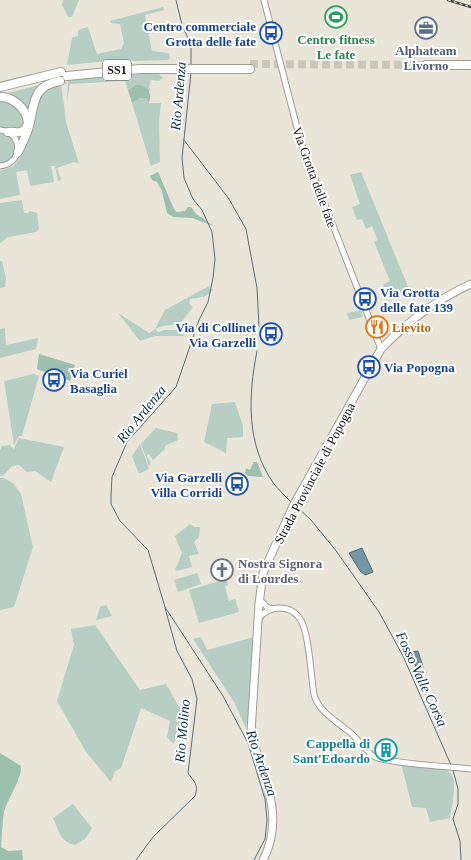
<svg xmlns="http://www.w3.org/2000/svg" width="471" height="860" font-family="Georgia,serif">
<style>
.green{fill:#b6cec3}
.forest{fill:#9cbfae}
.water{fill:#7594a6;stroke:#586e79}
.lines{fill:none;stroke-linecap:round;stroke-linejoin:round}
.stream{stroke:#586e79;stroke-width:1}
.highway-tunnel{stroke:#c9c6bb;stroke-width:8;stroke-dasharray:8 4;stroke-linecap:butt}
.minor-casing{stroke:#a09c90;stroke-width:7}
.major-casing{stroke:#a09c90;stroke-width:9}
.highway-casing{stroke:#a09c90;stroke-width:10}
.minor{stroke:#fff;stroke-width:5}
.major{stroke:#fff;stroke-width:7}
.highway{stroke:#fff;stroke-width:8}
.rail-casing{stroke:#413f3a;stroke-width:2.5}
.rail{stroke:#fff;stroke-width:1;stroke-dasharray:3;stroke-linecap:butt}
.labels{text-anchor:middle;stroke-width:4;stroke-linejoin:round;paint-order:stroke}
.shield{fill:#fff;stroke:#5b5a58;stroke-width:1}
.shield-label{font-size:12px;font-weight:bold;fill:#151410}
.transit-label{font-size:13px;font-weight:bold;fill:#164399;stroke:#fff;text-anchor:end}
.leisure-label{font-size:13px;font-weight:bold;fill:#27864d;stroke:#fff}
.service-label{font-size:13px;font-weight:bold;fill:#4e5e75;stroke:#fff}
.street-label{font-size:13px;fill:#151410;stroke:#fff}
.food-label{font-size:13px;font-weight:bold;fill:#c56008;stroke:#fff;text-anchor:start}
.worship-label{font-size:13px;font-weight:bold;fill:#5b616d;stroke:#fff;text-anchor:start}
.culture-label{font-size:13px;font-weight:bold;fill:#0d838f;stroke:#fff;text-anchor:end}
.water-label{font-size:14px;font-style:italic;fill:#002d42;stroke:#fff}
</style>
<rect width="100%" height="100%" fill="#e9e6d9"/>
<g class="green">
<polygon points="63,0 79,0 72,17 68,17 62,5"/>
<polygon points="163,7 164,10 145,15 152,51 169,53 170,58 168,60 98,62 67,65 72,38 78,36 78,30 88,27 97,54 121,49 124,43 120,24 111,23 110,21"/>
<polygon points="158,73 163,78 159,81 151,80 149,87 151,92 145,88 136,85 128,90 125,81 70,84 67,101 68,81 97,77"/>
<polygon points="61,83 66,122 79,164 74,162 57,168 61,179 60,181 58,181 55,166 51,166 54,182 30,186 27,170 4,174 16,172 20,195 0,199 0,171 14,166 19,159 35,106 43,90"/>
<polygon points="43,84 28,114 4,94"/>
<polygon points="140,98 148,98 149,103 161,103 159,122 160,162 151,166 132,103"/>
<polygon points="0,99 12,101 24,116 23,126 15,131 0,128"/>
<path d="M 0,133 L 9,135 L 15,145 C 15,156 10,162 0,163 Z"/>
<polygon points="361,172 409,289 385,299 384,294 386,293 383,284 390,281 374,242 378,240 372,226 366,229 362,219 357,220 352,207 360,204 350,175"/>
<polygon points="22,200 24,213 28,213 30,211 37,213 39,229 36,232 8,237 0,243 0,203"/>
<polygon points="0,261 2,261 6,278 5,287 0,288"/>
<path d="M 211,285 L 209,289 L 213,289 C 209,297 198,298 190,299 L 189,304 L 193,307 L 180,324 L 163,326 L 155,329 L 158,332 L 164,330 L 177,330 L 185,336 L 155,336 L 140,341 L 118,313 L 149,333 L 155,329 L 165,310 Z"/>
<polygon points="361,310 363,317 349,320 347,313"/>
<polygon points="5,328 6,345 38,338 36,349 0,358 0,329"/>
<polygon points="34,374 39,376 22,436 19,436 14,445 4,381"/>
<polygon points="235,402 243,426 243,437 227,438 226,453 204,442 212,404"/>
<polygon points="156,428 177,433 178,440 165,446 165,449 153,460 149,454 147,456 151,463 149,466 141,444"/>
<polygon points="19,438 64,447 51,482 35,471 27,472 19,465 12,466 3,476 0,476 0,450 2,446 9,445 14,449"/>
<polygon points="140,444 149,469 139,474 132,456"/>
<polygon points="0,478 4,478 14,484 21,494 33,547 14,607 0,610"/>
<polygon points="190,524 194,527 200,527 199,537 194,542 199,554 189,556 192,567 177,571 175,570 182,553 175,536"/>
<polygon points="197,573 201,584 178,592 174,580"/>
<polygon points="226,579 228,585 225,586 229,601 235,599 239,612 199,623 189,590"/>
<polygon points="106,605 112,616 96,620 100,607"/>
<polygon points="95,625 140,690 166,684 182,712 174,744 167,737 170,721 141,708 121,768 115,771 111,782 86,752 57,701 74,645 71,629"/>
<polygon points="201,637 207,650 254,637 249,711 246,728 234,702 193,639"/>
<path d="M 401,763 C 452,768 461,762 450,818 L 430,822 L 426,808 L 412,807 Z"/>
<path d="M 73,804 L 92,828 L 85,839 L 75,845 C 60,842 59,831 53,818 Z"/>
</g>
<g class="forest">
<path d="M 136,85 C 147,85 153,92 149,103 L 147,98 L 140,98 L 132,103 L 128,90 Z"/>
<polygon points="158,172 174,209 177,212 185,211 188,207 191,207 196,214 214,226 192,218 173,217 167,213 162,191 157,182 152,180 150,176"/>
<polygon points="39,354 75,365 70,381 37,369"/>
<polygon points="254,462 257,462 263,477 248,476 245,473 246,468 250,470"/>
<path d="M 0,753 L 21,766 C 22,779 8,798 4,812 C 2,823 2,836 1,847 L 8,851 L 22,850 L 23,860 L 0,860 Z"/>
</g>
<g class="water">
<polygon points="362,548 373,572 365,575 360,571 349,553"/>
<polygon points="418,651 425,673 418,675 412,652"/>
</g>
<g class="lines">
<g class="stream">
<polyline points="176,0 182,25 191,45 191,66"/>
<polyline points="191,73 182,158 184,178 193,199 202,210 212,232 215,259 213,278 208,302 199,320 176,387 127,442 112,477 111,495 111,504 120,521 148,550 165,607 223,696 248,743 265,799 267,820 265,839 254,860"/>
<polyline points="184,140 229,199 246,229 257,288 259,326"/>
<path d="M 257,351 C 248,396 246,445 274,484 C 279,490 285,496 291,502"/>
<polyline points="297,507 311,520 337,552 379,612 403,656 451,765"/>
<polyline points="453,770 458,789 458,804 453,819 460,841 461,860"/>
<path d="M 136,860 L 153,837 L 195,796 C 199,784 194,782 188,773 L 197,699 L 192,679 L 177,651 L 165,608"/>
</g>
<g class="highway-tunnel">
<polyline points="250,64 426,65"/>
<polyline points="60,81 66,80"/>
</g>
<g class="minor-casing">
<g id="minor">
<polyline points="264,0 301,143 381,349"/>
<path d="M 0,130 C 11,131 17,138 18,148 C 17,159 10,165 0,166"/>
<polyline points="259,599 267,607 273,609"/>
<path d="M 258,620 C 263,612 270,608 279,608 C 287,608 295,611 300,619 C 309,631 311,677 314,695 C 319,711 333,719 347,730 C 357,737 364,749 373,756 C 383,763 454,767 471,769"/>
</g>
</g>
<g class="major-casing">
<path id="major" d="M 263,860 C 285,818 265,780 252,738 L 251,732 L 259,604 L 263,573 L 293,506 L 381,349 C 406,323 438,299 471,284"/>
</g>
<g class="highway-casing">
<g id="highway">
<polyline points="426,65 471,65"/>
<polyline points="67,76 140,69 250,69"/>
<polyline points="0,87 61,72"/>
<path d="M 0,97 C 22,97 38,127 20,132 C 17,133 12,131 8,132"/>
<path d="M 18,152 C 22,143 27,135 29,126 C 35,103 32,86 60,81"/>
</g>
</g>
<use href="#minor" class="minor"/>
<use href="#major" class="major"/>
<use href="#highway" class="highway"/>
<g class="rail-casing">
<polyline id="rail" points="448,0 471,7"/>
</g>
<use href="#rail" class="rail"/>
</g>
<defs>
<g id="stadium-ring" transform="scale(1.15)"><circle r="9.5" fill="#fff" stroke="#2e9e5b" stroke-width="1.5"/><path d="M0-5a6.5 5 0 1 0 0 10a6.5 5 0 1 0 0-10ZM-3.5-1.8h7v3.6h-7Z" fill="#2e9e5b"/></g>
<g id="office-ring" transform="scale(1.15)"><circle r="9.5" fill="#fff" stroke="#5c6f8a" stroke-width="1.5"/><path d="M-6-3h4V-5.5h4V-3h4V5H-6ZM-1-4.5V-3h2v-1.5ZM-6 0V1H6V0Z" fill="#5c6f8a"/></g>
<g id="bus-ring" transform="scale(1.15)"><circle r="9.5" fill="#fff" stroke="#1a4fb4" stroke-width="1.5"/><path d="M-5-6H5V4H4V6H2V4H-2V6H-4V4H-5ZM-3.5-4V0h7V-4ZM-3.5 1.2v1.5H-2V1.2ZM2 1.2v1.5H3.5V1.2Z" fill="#1a4fb4"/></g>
<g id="restaurant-ring" transform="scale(1.15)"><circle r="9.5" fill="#fff" stroke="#e8710a" stroke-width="1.5"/><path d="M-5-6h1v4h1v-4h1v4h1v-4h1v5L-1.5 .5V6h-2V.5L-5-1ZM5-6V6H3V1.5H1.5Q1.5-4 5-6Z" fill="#e8710a"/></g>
<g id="church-ring" transform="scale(1.15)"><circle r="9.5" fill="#fff" stroke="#6b7280" stroke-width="1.5"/><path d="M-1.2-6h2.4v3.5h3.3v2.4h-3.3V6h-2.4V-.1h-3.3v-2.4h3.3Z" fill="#6b7280"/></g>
<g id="building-ring" transform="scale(1.15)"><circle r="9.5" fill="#fff" stroke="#0f9aa8" stroke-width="1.5"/><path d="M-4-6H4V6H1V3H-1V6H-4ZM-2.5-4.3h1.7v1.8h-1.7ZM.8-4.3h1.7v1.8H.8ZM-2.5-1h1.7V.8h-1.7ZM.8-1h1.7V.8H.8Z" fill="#0f9aa8"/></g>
</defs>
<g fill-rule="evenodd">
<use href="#stadium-ring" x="336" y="17"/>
<use href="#office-ring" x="426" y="28"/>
<use href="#bus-ring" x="271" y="33"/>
<use href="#bus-ring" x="365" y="299"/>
<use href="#restaurant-ring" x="377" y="327"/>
<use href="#bus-ring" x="271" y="334"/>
<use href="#bus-ring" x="369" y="367"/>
<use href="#bus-ring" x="54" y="380"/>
<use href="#bus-ring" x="237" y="484"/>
<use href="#church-ring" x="222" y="570"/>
<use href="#building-ring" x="386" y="750"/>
</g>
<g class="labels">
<rect class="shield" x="103" y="60" width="28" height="20" rx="3"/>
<g class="shield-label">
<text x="117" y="74">SS1</text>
</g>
<g class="transit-label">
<text x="256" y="31">Centro commerciale<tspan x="256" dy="15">Grotta delle fate</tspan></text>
<text x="380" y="297" text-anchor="start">Via Grotta<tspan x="380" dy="15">delle fate 139</tspan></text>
<text x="256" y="332">Via di Collinet<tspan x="256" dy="15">Via Garzelli</tspan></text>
<text x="384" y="372" text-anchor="start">Via Popogna</text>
<text x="70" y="378" text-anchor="start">Via Curiel<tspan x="70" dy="15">Basaglia</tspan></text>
<text x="222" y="482">Via Garzelli<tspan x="222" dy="15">Villa Corridi</tspan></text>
</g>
<g class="leisure-label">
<text x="336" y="44">Centro fitness<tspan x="336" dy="15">Le fate</tspan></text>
</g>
<g class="service-label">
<text x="426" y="55">Alphateam<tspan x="426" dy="15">Livorno</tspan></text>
</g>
<g class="street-label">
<text transform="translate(315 177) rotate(70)" y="5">Via Grotta delle fate</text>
<text transform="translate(314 473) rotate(-62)" y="5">Strada Provinciale di Popogna</text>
</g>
<g class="food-label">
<text x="392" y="332">Lievito</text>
</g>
<g class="worship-label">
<text x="238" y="568">Nostra Signora<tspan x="238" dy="15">di Lourdes</tspan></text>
</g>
<g class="culture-label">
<text x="370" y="748">Cappella di<tspan x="370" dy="15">Sant'Edoardo</tspan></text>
</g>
<g class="water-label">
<text transform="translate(178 96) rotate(-85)" y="5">Rio Ardenza</text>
<text transform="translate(141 414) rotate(-51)" y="5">Rio Ardenza</text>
<text transform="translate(422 679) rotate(65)" y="5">Fosso Valle Corsa</text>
<text transform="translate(182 731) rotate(-85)" y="5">Rio Molino</text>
<text transform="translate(262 763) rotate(71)" y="5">Rio Ardenza</text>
</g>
</g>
</svg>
